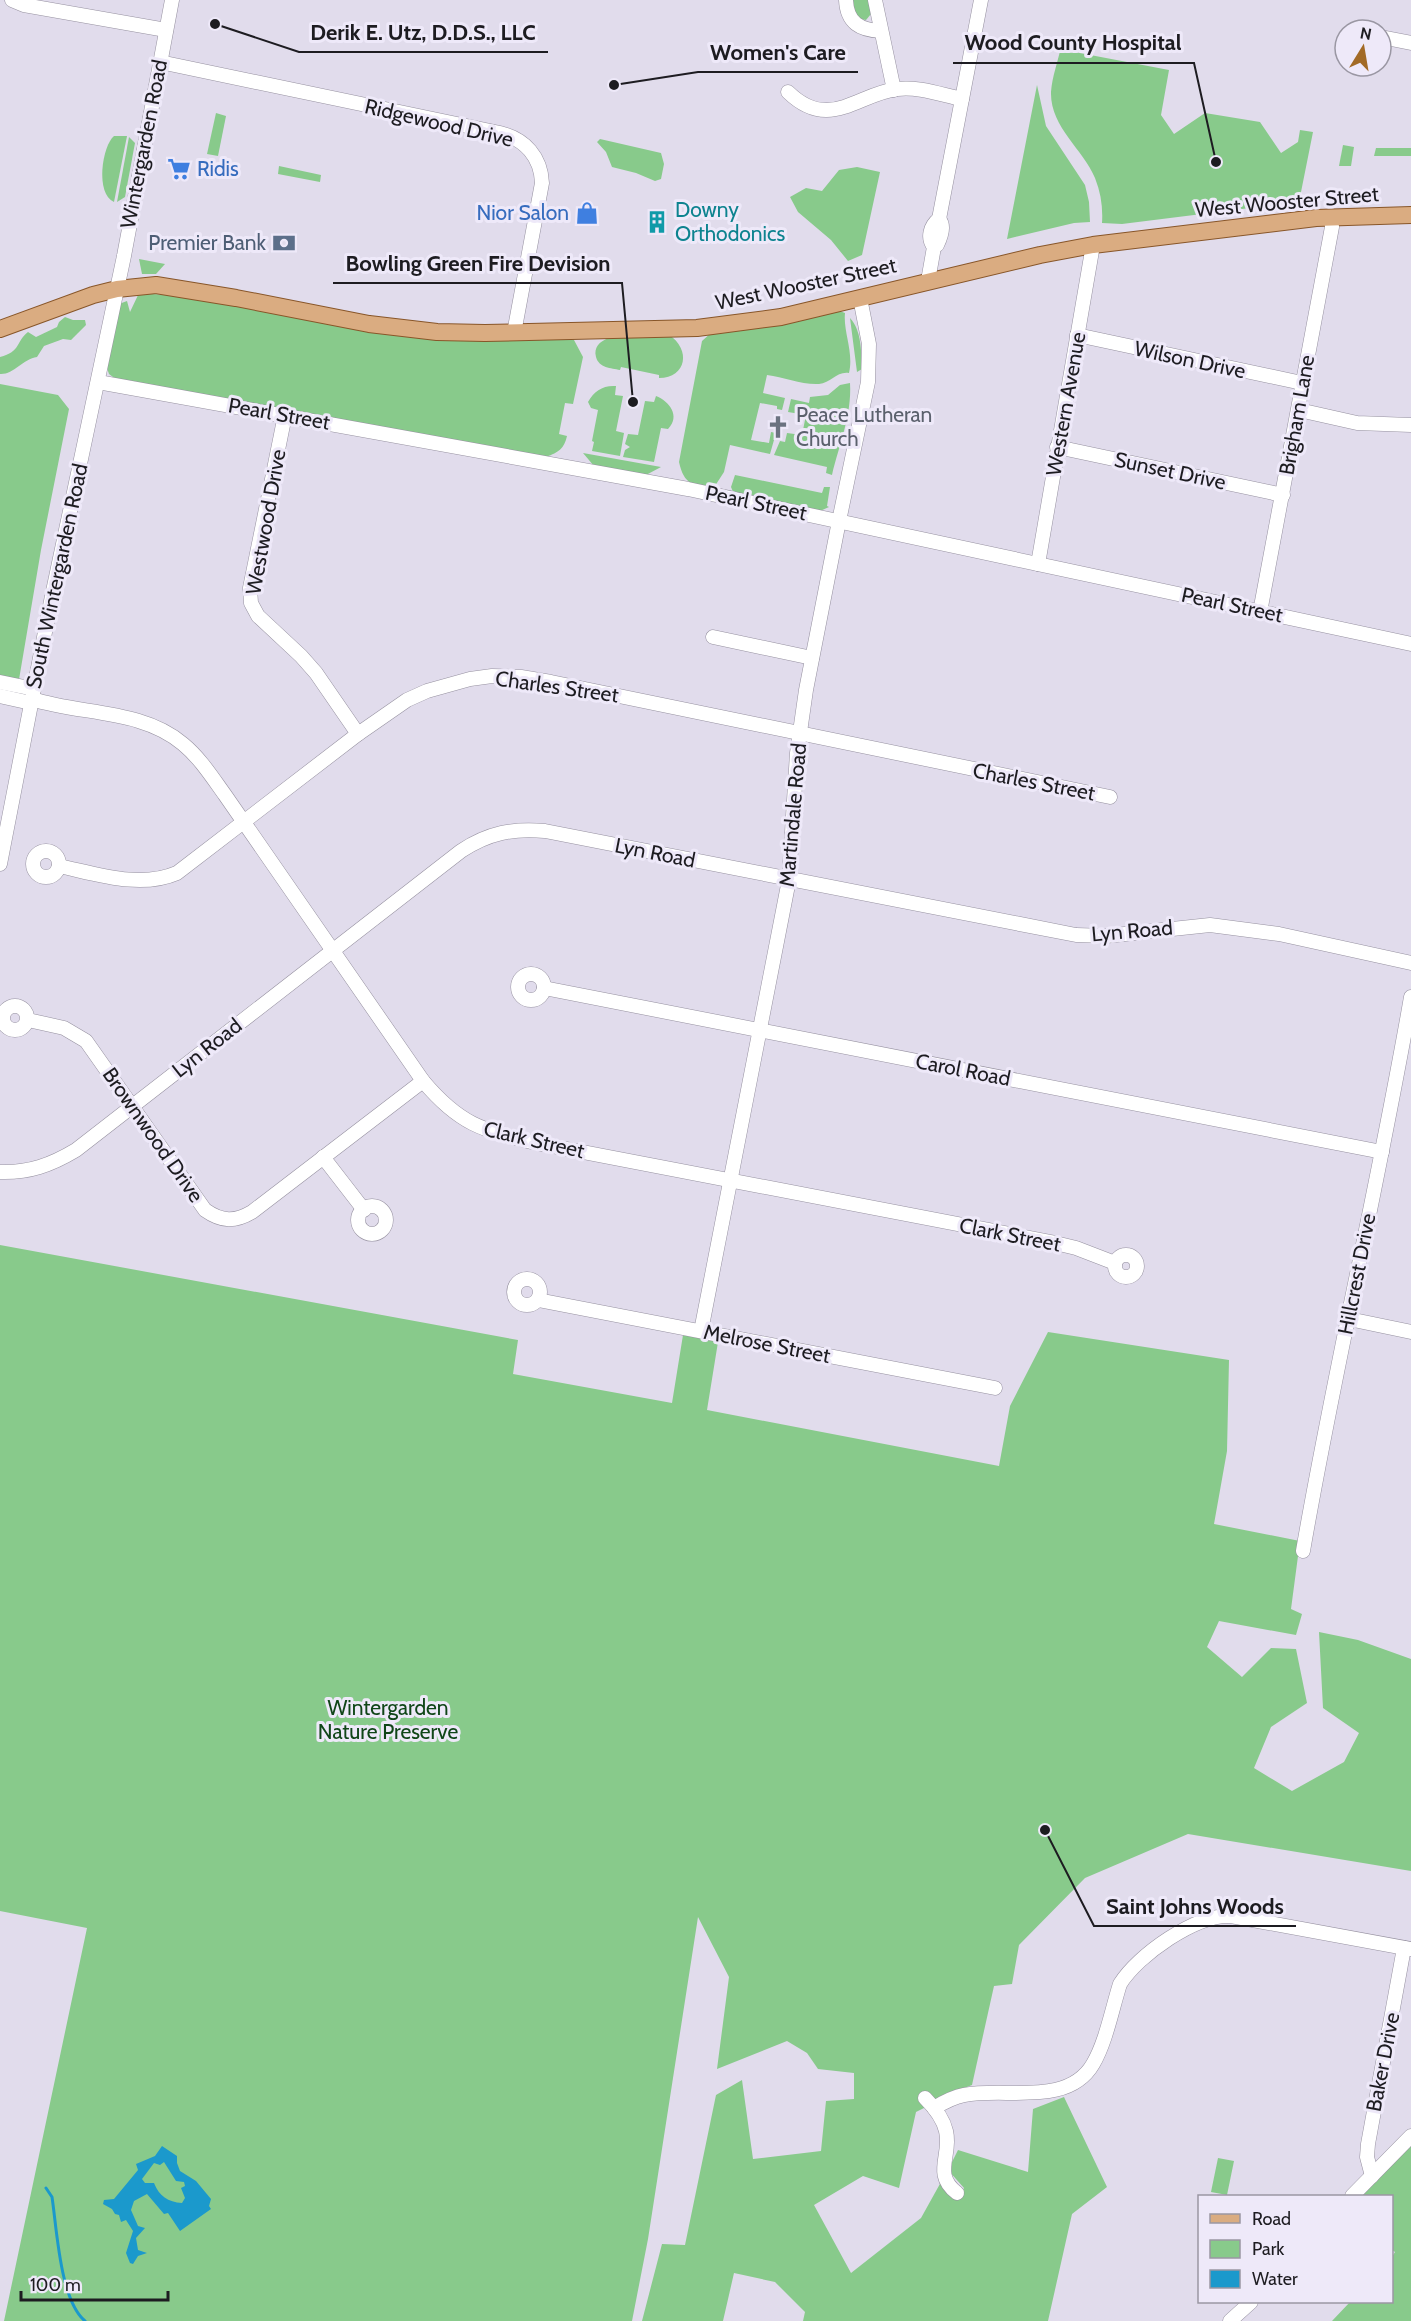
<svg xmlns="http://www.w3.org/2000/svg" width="1411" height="2321" font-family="Cabin,sans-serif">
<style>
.green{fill:#88ca8b}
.water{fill:#1b99cc;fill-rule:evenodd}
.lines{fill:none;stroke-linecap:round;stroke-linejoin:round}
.stream{stroke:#1b99cc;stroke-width:3}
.minor-casing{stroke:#9691a0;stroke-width:15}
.major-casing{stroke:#885629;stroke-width:18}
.minor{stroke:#fff;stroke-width:14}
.major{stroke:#daac81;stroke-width:16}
.labels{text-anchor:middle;stroke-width:6;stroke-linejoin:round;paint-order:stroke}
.street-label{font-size:21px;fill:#1d1c21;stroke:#eee9f9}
.shop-label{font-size:21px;fill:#366cbe;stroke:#eee9f9;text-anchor:start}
.culture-label{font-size:21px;fill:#0d838f;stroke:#eee9f9;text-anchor:start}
.service-label{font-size:21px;fill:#4e5e75;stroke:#eee9f9;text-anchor:end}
.worship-label{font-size:21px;fill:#5b616d;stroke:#eee9f9;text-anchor:start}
.park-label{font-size:21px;fill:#104618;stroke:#eee9f9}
.leader{fill:none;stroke:#1d1c21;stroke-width:2}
.callout-dot{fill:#1d1c21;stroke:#eee9f9;stroke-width:2}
.callout-label{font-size:22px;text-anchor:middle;font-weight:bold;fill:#1d1c21;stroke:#eee9f9;stroke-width:6;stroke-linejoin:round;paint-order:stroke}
</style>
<rect width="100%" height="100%" fill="#e1dcec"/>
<g class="green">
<polygon points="852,0 868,0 871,14 866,20 855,18"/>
<path d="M 1065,44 L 1064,50 L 1169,70 L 1161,115 L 1174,134 L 1205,113 L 1260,122 L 1281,153 L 1298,142 L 1300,130 L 1313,132 L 1299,202 L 1122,224 L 1102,223 C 1103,208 1101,193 1095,178 C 1083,149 1050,127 1051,92 C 1052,77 1058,61 1061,47 Z"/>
<polygon points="1037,85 1046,126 1085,185 1089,202 1090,222 1074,223 1007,239"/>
<polygon points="216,113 226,116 218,156 207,154"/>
<path d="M 114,136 L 127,136 L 114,202 C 95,194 102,146 114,136 Z"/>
<polygon points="129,137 135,143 125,197 117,202"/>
<polygon points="600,139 661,153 664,164 661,179 655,181 636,173 612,167 606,152 597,142"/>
<polygon points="1343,145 1354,147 1351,166 1339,166"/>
<polygon points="1376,148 1411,148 1411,156 1374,156"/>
<polygon points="279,166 321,175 320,182 278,174"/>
<polygon points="857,167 880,172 862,255 848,261 831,240 798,212 790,197 806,188 822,191 839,170"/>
<polygon points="139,259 165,264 156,274 142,274"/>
<path d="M 139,293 L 207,298 L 392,335 L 566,337 L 574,340 L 583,357 L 573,404 L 565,403 L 559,434 L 567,436 C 564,449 559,452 546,457 L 117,380 L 109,374 L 106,365 L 119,304 L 127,301 L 130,312 Z"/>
<path d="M 837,310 L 845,313 C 843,332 854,352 849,373 C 837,371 831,383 819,384 C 802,385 784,377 767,375 L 763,393 L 785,398 L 782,410 L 777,409 L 777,406 L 760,403 L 751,440 L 769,443 L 771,432 L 776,433 L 770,454 L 730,445 L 724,472 L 713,489 C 693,485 684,485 679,462 L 702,341 L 712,332 Z"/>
<path d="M 65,317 L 73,320 L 85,320 L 86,325 L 71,340 L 63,339 L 44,346 L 37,357 C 23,359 13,375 0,374 L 0,357 C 21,352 16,341 28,332 L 36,337 L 57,327 L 59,322 Z"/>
<path d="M 850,318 C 862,331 861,352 862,369 L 857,372 Z"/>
<path d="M 669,335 C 691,349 687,378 659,378 L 659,375 L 621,367 L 620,370 C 611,368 599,368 596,357 C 589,328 653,335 669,335 Z"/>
<path d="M 850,383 C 852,415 839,445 832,475 L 826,473 L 827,467 L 774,455 L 780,441 L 785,442 L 787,433 L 802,435 L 806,415 L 788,412 L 791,399 L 809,403 L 810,397 L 828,395 L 840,385 Z"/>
<polygon points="0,384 58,395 69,409 41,550 15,703 0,699"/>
<path d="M 616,386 L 615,395 L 623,396 L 616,431 L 624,433 L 620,456 L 592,451 L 594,442 L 592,441 L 598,410 L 591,408 L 588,402 C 594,391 603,385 616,386 Z"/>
<path d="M 656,396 C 669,401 681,416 668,429 L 661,428 L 654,462 L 623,457 L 625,450 L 630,447 L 625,444 L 628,434 L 638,435 L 645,401 L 654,402 Z"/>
<polygon points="583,453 661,467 646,475 594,466"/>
<polygon points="735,475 822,493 824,487 830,487 827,506 829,507 820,511 734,494 731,487"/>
<polygon points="0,1245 518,1340 513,1374 672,1403 683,1335 718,1342 707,1410 999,1466 1010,1406 1048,1332 1229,1360 1227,1451 1214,1524 1300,1541 1291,1609 1302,1614 1296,1635 1219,1621 1207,1647 1242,1677 1271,1648 1296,1649 1307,1703 1271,1727 1254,1768 1292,1791 1344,1762 1359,1733 1323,1708 1319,1632 1358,1640 1411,1659 1411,1871 1188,1834 1085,1878 1019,1945 1012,1984 994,1986 972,2085 922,2104 926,2107 916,2112 899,2188 863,2176 814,2205 851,2273 921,2218 941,2182 958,2199 964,2188 948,2170 958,2150 1028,2172 1033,2109 1064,2097 1107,2187 1072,2214 1048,2321 803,2321 805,2312 775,2282 734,2273 723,2321 642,2321 662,2244 685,2245 716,2095 742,2080 753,2159 821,2151 826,2101 854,2099 854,2073 818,2069 807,2053 787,2041 717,2069 729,1977 698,1917 648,2239 632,2321 4,2321 87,1928 0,1911"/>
<polygon points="1411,2136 1411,2321 1332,2321 1350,2302 1392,2302 1392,2257 1395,2252 1392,2250 1392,2196 1352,2196"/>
<polygon points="1218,2158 1234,2161 1227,2195 1211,2192"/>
</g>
<path class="water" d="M 162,2146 L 177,2156 L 177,2163 L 180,2171 L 196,2181 L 211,2199 L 209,2206 L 211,2209 L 180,2231 L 168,2213 L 164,2214 L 147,2194 L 134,2201 L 131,2210 L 138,2226 L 145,2228 L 136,2238 L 138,2250 L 147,2253 L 138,2256 L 133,2264 L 130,2263 L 126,2253 L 133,2231 L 126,2220 L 121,2222 L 119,2215 L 115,2214 L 112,2209 L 103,2204 L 104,2200 L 114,2199 L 138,2170 L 136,2164 L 155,2156 ZM 164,2162 L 176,2181 L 184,2182 L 185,2186 L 181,2188 L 185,2198 L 182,2203 C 168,2202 159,2196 154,2183 L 145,2183 L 142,2179 L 154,2163 L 160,2165 Z"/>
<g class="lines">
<path class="stream" d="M 46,2188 L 52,2197 C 57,2230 60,2300 85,2321"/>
<g class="minor-casing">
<g id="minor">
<polyline points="12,0 24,5 166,30"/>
<path d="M 846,0 C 847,23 860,30 881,31"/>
<polyline points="875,0 894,90"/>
<polyline points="1381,37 1411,43"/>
<path d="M 160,62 L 500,133 C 525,139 541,157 542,183 L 514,333"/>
<path d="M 788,92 C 829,132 857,94 897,89 C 918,86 942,95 962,99"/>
<polyline points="939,219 981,0"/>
<path d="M 928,281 L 934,247 L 937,245 C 941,237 945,226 939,219 C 930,226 927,238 934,247"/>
<polyline points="1077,335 1302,383"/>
<polyline points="98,382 688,489 1411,644"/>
<polyline points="1299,410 1357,423 1411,425"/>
<polyline points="285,415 250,588 251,603 258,616 301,656 316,673 358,734"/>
<polyline points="1057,447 1283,495"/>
<polyline points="1038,564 1093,245"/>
<polyline points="1260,612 1332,227 1331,217"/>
<polyline points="713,637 812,658"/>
<polyline points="0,682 34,689"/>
<polyline points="0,696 31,703"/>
<path d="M 32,699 C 81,715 142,709 183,744 C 200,758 212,777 225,795 L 423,1081 C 460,1125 482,1130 536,1143 L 1051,1242 L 1076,1248 L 1115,1263"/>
<circle cx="46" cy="864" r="13"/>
<polyline points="0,864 52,596 124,256 172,0"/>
<path d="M 59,866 C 97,874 140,889 177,873 L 358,734 L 407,700 L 427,691 L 470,679 L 492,676 L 521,677 L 551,682 L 1110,797"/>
<circle cx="531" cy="987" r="13"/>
<polyline points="544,988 1382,1152"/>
<circle cx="15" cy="1018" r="12"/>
<path d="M 28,1020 L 64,1028 L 86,1041 L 205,1210 C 222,1222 235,1222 252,1212 L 423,1081"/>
<polyline points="323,1157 364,1210"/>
<path d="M 0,1172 C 29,1173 51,1165 76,1150 L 461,851 C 488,833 513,828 545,831 L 1076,935 L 1106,936 L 1210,925 L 1279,934 L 1411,963"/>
<circle cx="372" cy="1220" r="14"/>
<circle cx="1126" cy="1266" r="11"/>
<circle cx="527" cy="1292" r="13"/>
<polyline points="538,1300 995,1388"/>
<polyline points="1349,1319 1411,1332"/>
<polyline points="701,1331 789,880 797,753 806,690 839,521 868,382 869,344 860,298"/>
<path d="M 1303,1551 C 1335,1366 1379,1182 1411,997"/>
<path d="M 925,2098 C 934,2107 943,2118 946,2131 C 952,2155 932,2174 957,2193"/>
<path d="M 934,2108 C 944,2102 953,2097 964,2095 C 1005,2087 1068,2107 1093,2064 C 1106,2042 1112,2009 1120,1984 C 1138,1955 1196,1914 1231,1916 L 1411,1949"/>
<polyline points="1372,2176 1367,2157 1368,2144 1404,1948"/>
<polyline points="1352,2196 1411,2136"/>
<polyline points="1230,2321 1251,2302"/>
</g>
</g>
<g class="major-casing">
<polyline id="major" points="0,329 93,295 117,289 156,285 236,298 369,324 437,332 485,333 697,328 781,317 1040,255 1093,245 1316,218 1411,215"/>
</g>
<use href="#minor" class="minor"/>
<use href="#major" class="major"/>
</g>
<defs>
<g id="supermarket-bare" transform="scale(1.8)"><path d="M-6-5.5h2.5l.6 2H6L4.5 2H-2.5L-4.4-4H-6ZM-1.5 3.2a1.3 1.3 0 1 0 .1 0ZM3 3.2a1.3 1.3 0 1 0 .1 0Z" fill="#3f7fe0" stroke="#eee9f9" stroke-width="2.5" paint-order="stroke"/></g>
<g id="shop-bare" transform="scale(1.8)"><path d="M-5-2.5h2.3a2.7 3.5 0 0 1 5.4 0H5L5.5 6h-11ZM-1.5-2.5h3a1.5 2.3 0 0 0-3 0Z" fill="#3f7fe0" stroke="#eee9f9" stroke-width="2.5" paint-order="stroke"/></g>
<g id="building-bare" transform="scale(1.8)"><path d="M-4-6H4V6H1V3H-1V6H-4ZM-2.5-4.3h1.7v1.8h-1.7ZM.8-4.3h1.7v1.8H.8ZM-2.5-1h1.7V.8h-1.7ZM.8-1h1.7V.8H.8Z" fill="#0f9aa8" stroke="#eee9f9" stroke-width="2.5" paint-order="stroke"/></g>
<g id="bank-bare" transform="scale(1.8)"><path d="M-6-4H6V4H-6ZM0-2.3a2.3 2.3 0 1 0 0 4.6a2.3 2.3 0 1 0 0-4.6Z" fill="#5c6f8a" stroke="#eee9f9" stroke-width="2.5" paint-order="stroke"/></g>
<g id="church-bare" transform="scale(1.8)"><path d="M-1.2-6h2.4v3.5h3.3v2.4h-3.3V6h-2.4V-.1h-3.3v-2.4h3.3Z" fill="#6b7280" stroke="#eee9f9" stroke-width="2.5" paint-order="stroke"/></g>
</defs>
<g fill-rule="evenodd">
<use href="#supermarket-bare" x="179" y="169"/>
<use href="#shop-bare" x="587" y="213"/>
<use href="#building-bare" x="657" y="222"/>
<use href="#bank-bare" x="284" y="243"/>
<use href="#church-bare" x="778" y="427"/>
</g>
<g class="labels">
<g class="street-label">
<text transform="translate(439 123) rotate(13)" y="7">Ridgewood Drive</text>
<text transform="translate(144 144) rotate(-79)" y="7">Wintergarden Road</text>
<text transform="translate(1287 202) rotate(-5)" y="7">West Wooster Street</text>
<text transform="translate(806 284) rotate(-12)" y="7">West Wooster Street</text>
<text transform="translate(1190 360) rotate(12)" y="7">Wilson Drive</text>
<text transform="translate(1066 404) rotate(-80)" y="7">Western Avenue</text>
<text transform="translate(279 414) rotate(10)" y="7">Pearl Street</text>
<text transform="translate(1297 415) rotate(-80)" y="7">Brigham Lane</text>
<text transform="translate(1170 471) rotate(12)" y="7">Sunset Drive</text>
<text transform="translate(756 503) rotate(12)" y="7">Pearl Street</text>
<text transform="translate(266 522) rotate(-80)" y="7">Westwood Drive</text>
<text transform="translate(57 576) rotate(-78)" y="7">South Wintergarden Road</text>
<text transform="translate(1232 605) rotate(12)" y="7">Pearl Street</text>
<text transform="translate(557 687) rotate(8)" y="7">Charles Street</text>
<text transform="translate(1034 782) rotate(11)" y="7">Charles Street</text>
<text transform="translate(793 815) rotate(-85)" y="7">Martindale Road</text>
<text transform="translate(655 853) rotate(11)" y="7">Lyn Road</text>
<text transform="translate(1132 931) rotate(-5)" y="7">Lyn Road</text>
<text transform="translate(207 1048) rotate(-38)" y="7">Lyn Road</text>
<text transform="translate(963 1070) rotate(11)" y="7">Carol Road</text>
<text transform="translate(153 1135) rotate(55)" y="7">Brownwood Drive</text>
<text transform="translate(534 1140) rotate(13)" y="7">Clark Street</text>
<text transform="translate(1010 1235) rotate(11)" y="7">Clark Street</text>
<text transform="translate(1357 1274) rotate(-79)" y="7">Hillcrest Drive</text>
<text transform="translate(767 1344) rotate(11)" y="7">Melrose Street</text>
<text transform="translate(1383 2062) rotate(-79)" y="7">Baker Drive</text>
</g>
<g class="shop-label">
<text x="197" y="176">Ridis</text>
<text x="569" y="220" text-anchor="end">Nior Salon</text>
</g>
<g class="culture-label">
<text x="675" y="217">Downy<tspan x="675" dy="24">Orthodonics</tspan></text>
</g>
<g class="service-label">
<text x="266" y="250">Premier Bank</text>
</g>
<g class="worship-label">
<text x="796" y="422">Peace Lutheran<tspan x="796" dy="24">Church</tspan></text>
</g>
<g class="park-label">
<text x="388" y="1715">Wintergarden<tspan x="388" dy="24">Nature Preserve</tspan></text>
</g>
</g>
<path class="leader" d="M215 24L299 52H548M1216 162L1194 63H953M614 85L698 72H858M633 402L622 283H333M1045 1830L1094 1926H1296"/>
<g class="callout-dot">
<circle cx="215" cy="24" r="6"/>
<circle cx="1216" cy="162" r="6"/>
<circle cx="614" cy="85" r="6"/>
<circle cx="633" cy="402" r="6"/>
<circle cx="1045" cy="1830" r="6"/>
</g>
<g class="callout-label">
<text x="423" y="40">Derik E. Utz, D.D.S., LLC</text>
<text x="1073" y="50">Wood County Hospital</text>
<text x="778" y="60">Women's Care</text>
<text x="478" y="271">Bowling Green Fire Devision</text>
<text x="1195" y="1914">Saint Johns Woods</text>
</g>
<rect x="1198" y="2195" width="195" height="108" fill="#eee9f9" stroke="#9a97a3" stroke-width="1.5"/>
<rect x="1210" y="2214" width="30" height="9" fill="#daac81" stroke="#9a97a3" stroke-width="1.5"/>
<text x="1252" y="2225" font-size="18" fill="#1d1c21">Road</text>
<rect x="1210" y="2240" width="30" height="18" fill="#88ca8b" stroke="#9a97a3" stroke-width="1.5"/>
<text x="1252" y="2255" font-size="18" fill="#1d1c21">Park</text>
<rect x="1210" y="2270" width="30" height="18" fill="#1b99cc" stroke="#9a97a3" stroke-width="1.5"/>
<text x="1252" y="2285" font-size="18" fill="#1d1c21">Water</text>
<g transform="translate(1363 48) rotate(11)"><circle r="28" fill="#eee9f9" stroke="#9a97a3" stroke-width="1.5"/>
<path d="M0-4.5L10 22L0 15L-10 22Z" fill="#a26a26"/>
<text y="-9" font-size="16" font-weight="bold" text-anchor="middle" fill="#1d1c21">N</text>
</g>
<path d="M21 2291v9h147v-9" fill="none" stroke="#1d1c21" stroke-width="3"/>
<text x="30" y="2291" font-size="18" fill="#1d1c21" stroke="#eee9f9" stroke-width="4.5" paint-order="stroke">100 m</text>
</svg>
